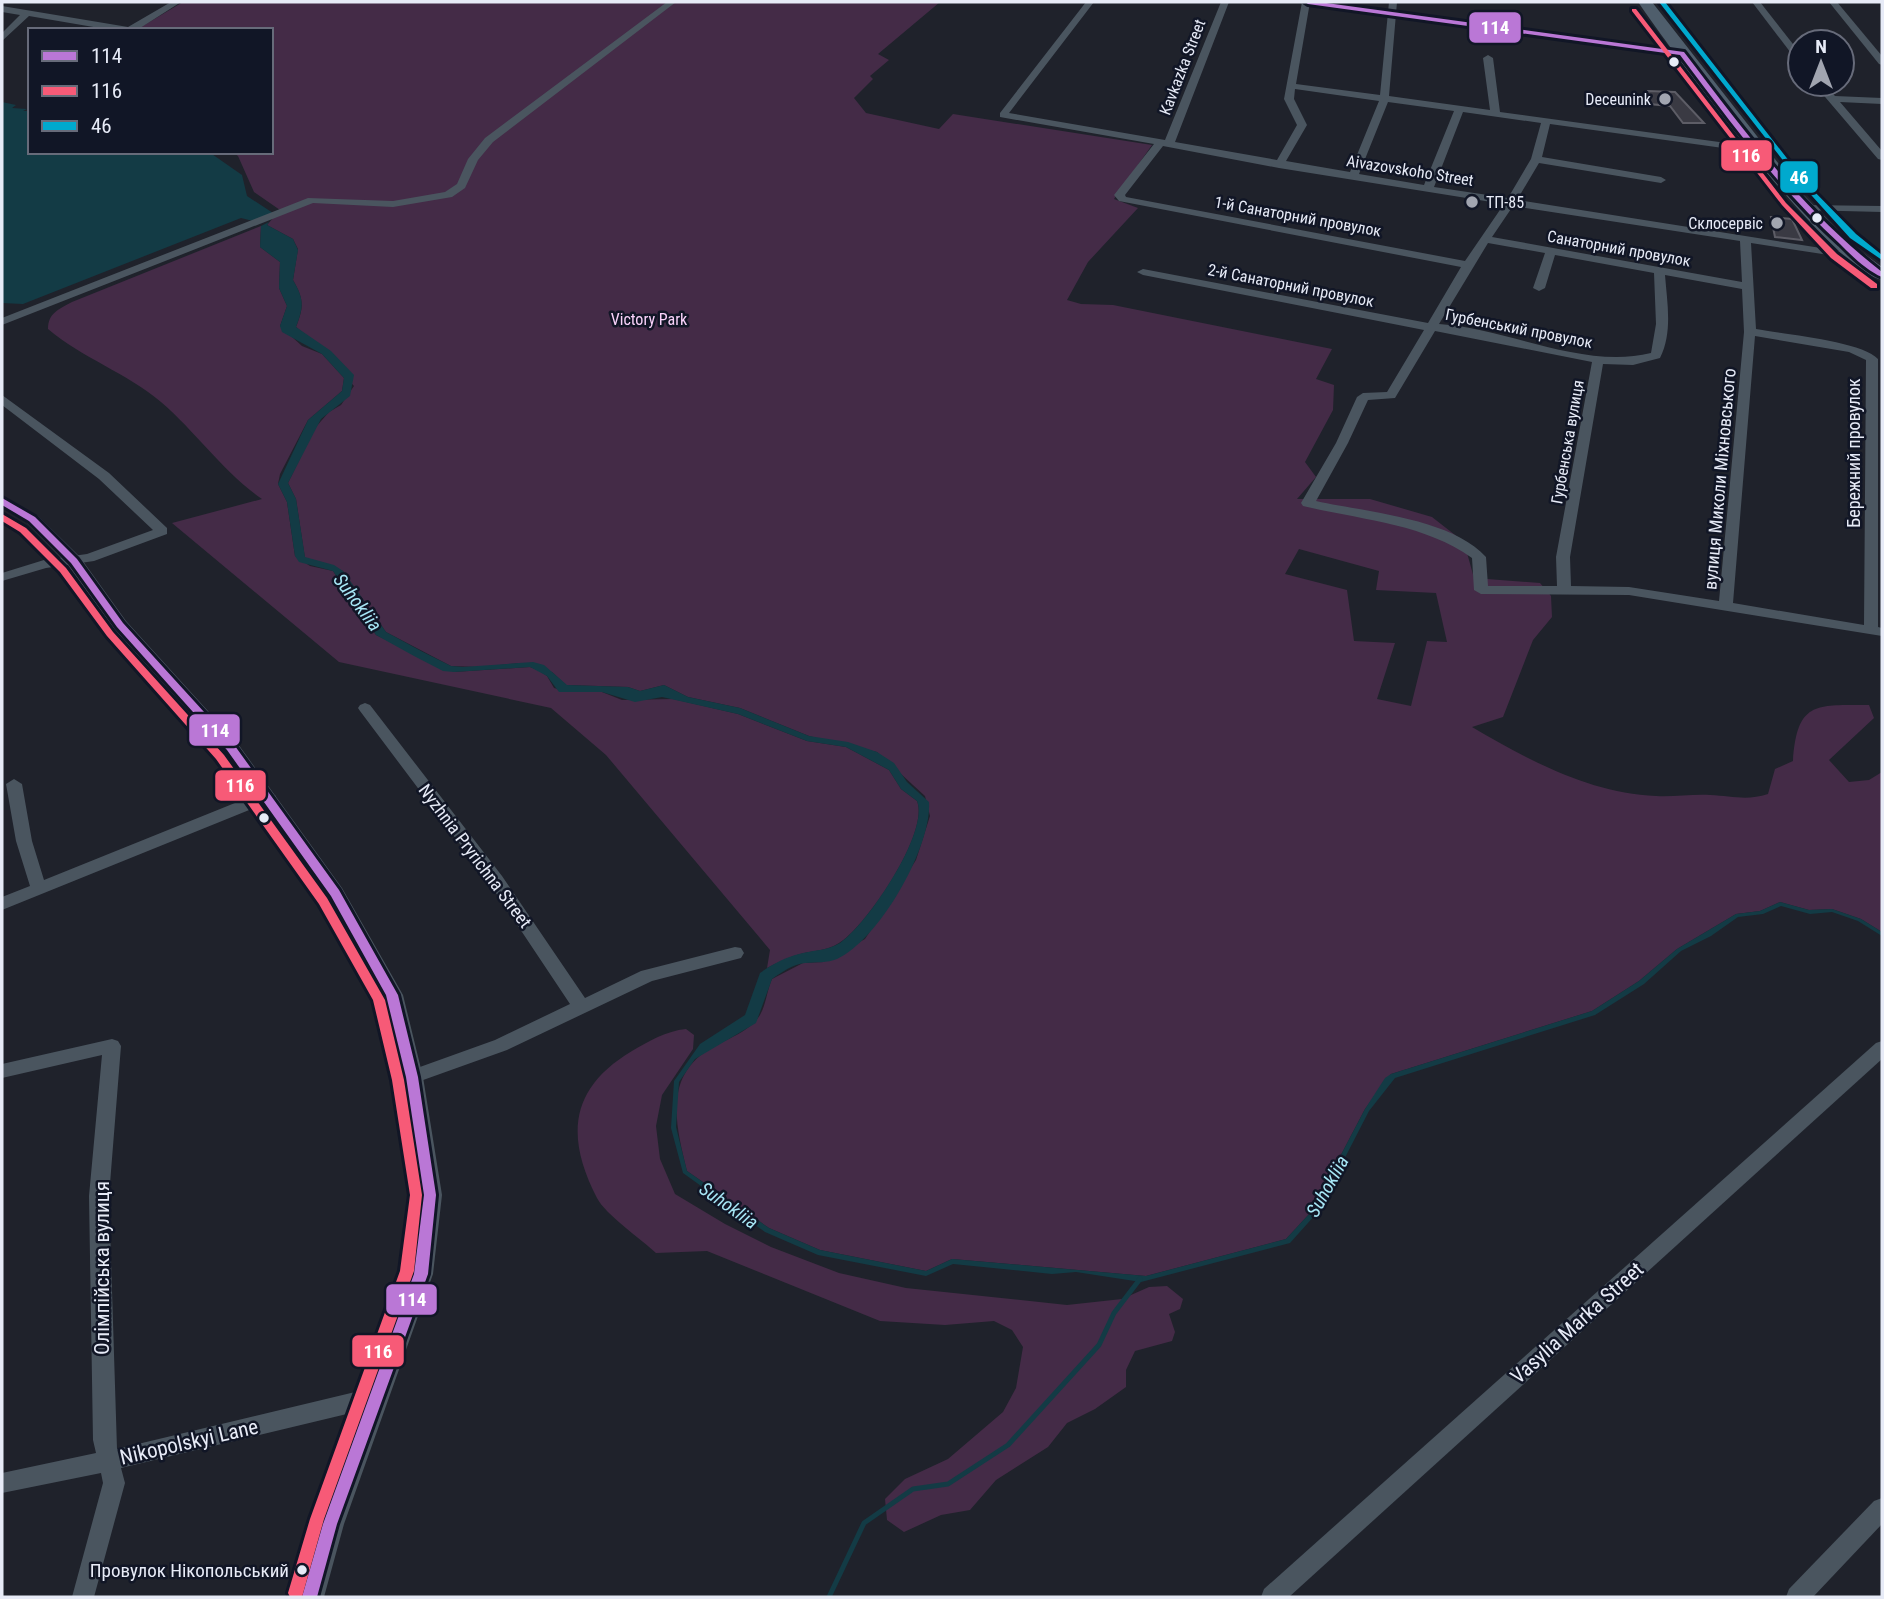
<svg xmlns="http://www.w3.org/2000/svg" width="1884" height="1599" font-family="'Roboto Condensed',sans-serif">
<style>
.green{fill:#442b47;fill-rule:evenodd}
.water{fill:#133b45}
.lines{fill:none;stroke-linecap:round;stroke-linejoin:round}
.stream{stroke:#133b45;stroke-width:5}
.building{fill:#3a3a43;stroke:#5d5d66;stroke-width:2}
.minor{fill:#4a555f;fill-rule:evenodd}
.tertiary{fill:#4a555f;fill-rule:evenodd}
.primary{fill:#4f5e6c;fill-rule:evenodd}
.bus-1-casing{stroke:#111626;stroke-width:6}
.bus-2-casing{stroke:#111626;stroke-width:6}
.bus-3-casing{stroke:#111626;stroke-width:6}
.bus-1{fill:#ba77d6;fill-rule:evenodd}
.bus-2{fill:#f75a77;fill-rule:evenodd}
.bus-3{fill:#00a9ce;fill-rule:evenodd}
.bus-dot{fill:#e7ebf7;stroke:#111626;stroke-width:2.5}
.poi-dot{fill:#a1a5b0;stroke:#111626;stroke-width:2.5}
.labels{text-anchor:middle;stroke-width:5;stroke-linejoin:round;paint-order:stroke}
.far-street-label{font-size:16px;fill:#e7ebf7;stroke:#111626}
.far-poi-label{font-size:16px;fill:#e7ebf7;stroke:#111626;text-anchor:end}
.far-park-label{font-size:16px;fill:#f9d2fa;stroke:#111626}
.street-label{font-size:18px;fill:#e7ebf7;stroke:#111626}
.water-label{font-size:19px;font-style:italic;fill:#a7e7f6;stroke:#111626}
.near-bus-label{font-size:19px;fill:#e7ebf7;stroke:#111626;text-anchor:end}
.near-street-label{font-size:21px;fill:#e7ebf7;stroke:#111626}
.line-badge{stroke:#111626;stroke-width:2.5}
.badge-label{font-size:19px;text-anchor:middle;font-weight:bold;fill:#fff}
</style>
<rect width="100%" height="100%" fill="#1f222b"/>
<g class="green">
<path d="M 183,2 L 940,2 L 878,54 L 889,60 L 870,76 L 873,79 L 854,98 L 866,113 L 939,129 L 953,114 L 1152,145 L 1114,199 L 1138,208 L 1088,262 L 1067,300 L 1081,304 L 1113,305 L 1332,349 L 1316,379 L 1334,385 L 1333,410 L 1305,462 L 1316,477 L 1297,499 L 1370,499 L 1432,517 L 1464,542 L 1474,578 L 1540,583 L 1551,596 L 1552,617 L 1533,640 L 1503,717 L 1472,727 C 1528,760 1589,793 1656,796 C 1674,797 1692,794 1710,795 C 1732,796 1747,801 1768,794 L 1775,769 L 1793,761 C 1797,700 1817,705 1869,705 L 1874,718 L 1829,760 L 1849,782 L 1869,780 L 1882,772 L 1882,932 L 1861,919 L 1832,909 L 1809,910 L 1780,902 L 1760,911 L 1736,914 L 1677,949 L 1639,981 L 1592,1011 L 1391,1074 L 1365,1109 L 1311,1212 L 1286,1239 L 1146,1276 L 952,1259 L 926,1271 L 820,1250 L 769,1228 L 687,1171 C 675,1123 663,1073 715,1046 C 730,1038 751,1030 760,1015 C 766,1005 767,990 772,979 L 803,963 L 823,962 L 865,939 L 916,860 L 930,816 L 925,796 L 877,752 L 809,736 L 740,708 L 688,697 L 664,685 L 640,691 L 628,687 L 566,685 L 552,672 L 520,663 L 478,667 L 451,666 L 386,632 L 343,571 L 305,558 L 296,499 L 288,483 L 315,428 L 329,412 L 341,405 L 354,386 L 312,340 L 296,327 C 304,307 304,299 293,280 L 298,249 L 293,239 L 267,225 L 280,210 L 254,192 L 238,156 L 232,152 L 271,152 L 271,30 L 136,30 ZM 1299,549 L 1379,571 L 1376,590 L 1436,593 L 1447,642 L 1427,641 L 1411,706 L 1377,699 L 1395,643 L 1354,641 L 1347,590 L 1285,574 Z"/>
<path d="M 261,226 L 260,247 L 280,262 L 279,288 L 287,306 L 280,326 L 302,346 L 322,354 L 344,378 L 342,391 L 308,420 L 280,474 L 278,484 L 287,502 L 295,556 L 310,566 L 333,571 L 376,635 L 454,672 L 530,667 L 538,670 L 547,676 L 554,688 L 569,692 L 602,692 L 622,700 L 673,699 L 738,714 L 807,741 L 846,747 L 889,770 L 901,789 L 917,801 C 930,832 866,927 839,943 C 825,952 811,950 797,955 C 787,958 777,963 767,968 L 770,950 L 606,755 L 551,708 L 339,662 L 172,523 L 262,499 C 223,472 197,433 161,402 C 127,373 82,358 48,329 C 48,313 59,309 72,302 Z"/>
<path d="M 686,1029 L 694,1035 L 693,1049 L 662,1095 L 656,1126 L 660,1159 L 675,1194 L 725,1224 L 771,1247 L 839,1273 L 906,1288 L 1067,1305 L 1122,1299 L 1149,1287 L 1167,1286 L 1183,1299 L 1180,1309 L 1169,1314 L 1175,1332 L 1172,1341 L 1135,1351 L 1126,1370 L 1126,1387 L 1095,1409 L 1067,1423 L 1048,1447 L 996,1480 L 970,1510 L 941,1515 L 904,1532 L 887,1520 L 885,1499 L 905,1479 L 948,1459 L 1003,1412 L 1016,1388 L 1023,1347 L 1012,1330 L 994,1321 L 945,1325 L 880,1321 L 707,1251 L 656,1253 C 641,1239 605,1214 597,1198 C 565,1136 570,1088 632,1051 C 649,1041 666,1031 686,1029 Z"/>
</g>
<g class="water">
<polygon points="2,102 16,105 12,108 27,109 23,111 30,111 30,152 209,152 242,175 247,196 273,213 253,221 241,218 23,304 2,303"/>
<path d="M 269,222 L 267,225 L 293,239 L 298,250 L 293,280 C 304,299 304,306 296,327 L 331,351 L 354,375 L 350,396 L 321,419 L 288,483 L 296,499 L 305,557 L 334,565 L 343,571 L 386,632 L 423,652 L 451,666 L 463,667 L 533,662 L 544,665 L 567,685 L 628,687 L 640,691 L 664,685 L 688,697 L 740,708 L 809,736 L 848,742 L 877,752 L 894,763 L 907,782 L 929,802 C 932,847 879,940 837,959 C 827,963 816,962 805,963 C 793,964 782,972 772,979 L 756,1023 L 695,1059 L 679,1082 L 676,1127 L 687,1171 L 769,1228 L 820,1250 L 926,1271 L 952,1259 L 1146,1276 L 1286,1239 L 1311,1212 L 1365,1109 L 1385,1078 L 1391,1074 L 1592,1011 L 1639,981 L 1677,949 L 1736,914 L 1760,911 L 1780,902 L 1809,910 L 1832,909 L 1861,919 L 1882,932 L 1882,936 L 1858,921 L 1832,912 L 1810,914 L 1781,906 L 1763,914 L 1738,917 L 1711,936 L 1681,951 L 1644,984 L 1595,1015 L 1395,1078 L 1369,1111 L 1316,1214 L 1290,1243 L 1141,1282 L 1076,1272 L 1052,1274 L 953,1264 L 926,1276 L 818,1255 L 765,1232 L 683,1173 L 671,1128 L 674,1081 L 700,1044 L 745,1015 L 760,973 C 771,965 786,957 799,954 C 813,950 827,951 840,943 C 866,926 930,832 917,801 L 901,789 L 889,770 L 846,747 L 807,741 L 738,714 L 662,697 L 635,702 L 602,692 L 559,692 L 547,676 L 530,667 L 454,672 L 443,671 L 414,656 L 376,635 L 333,571 L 299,562 L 295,556 L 287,502 L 278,484 L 308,420 L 342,391 L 344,378 L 322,354 L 282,332 L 280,326 L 287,306 L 279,288 L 280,262 L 260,247 L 261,226 Z"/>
</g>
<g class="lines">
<polyline class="stream" points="829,1597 864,1523 913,1489 948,1484 1008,1445 1099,1345 1114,1313 1140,1279"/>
</g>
<g class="building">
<polygon points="1648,91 1675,92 1704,123 1683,123 1670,106 1649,104"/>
<polygon points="1771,217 1792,219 1802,240 1775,237"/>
</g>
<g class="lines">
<g class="minor">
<polygon points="171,2 181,2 137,30 111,30 29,16 2,41 2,33 20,15 2,12 2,6 128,27"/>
<polygon points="667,2 676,2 493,142 478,160 465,188 452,197 393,207 313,203 2,325 2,318 308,198 393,201 445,192 457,184 468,159 485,138"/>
<path d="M 1086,2 L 1094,2 L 1009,113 L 1165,140 L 1221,2 L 1229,2 L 1175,142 L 1277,160 L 1297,125 L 1284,99 L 1302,2 L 1310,2 L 1296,84 L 1380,95 L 1389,2 L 1397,2 L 1389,96 L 1490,110 L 1483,58 L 1488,55 L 1493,58 L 1500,112 L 1763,148 L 1764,150 L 1759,153 L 1550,124 L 1542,157 L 1661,177 L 1666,180 L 1661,183 L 1539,163 L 1517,200 L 1859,254 L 1859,258 L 1855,259 L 1751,243 L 1756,329 C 1783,334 1862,341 1878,359 L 1878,627 L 1882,628 L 1882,636 L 1629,595 L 1481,594 L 1474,590 L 1472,558 C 1423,523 1361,520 1303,506 L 1301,503 L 1336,443 L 1357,397 L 1363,393 L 1387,392 L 1424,330 L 1143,275 L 1137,272 L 1143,269 L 1428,323 L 1461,267 L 1119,201 L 1114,195 L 1154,144 L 1000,117 L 1000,113 ZM 1295,89 L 1379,101 L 1350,172 L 1286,161 L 1307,125 L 1294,99 ZM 1388,102 L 1454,111 L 1424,185 L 1359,174 ZM 1463,112 L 1541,123 L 1531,159 L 1508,198 L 1434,187 ZM 1163,146 L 1279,168 L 1504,204 L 1465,261 L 1126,197 L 1125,195 ZM 1513,206 L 1740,241 L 1742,282 L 1492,237 ZM 1488,243 L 1545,253 L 1533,288 L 1539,291 L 1545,288 L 1555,255 L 1654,273 L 1656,324 L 1651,353 C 1583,370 1507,328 1439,324 ZM 1665,275 L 1742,289 L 1744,332 L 1719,601 L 1629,587 L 1571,586 L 1570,557 L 1603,364 L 1633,365 L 1660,358 C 1673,332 1667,302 1665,275 ZM 1435,331 L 1592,362 L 1556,557 L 1557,586 L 1488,586 L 1486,557 C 1451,518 1365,512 1316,501 L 1348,443 L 1368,400 L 1395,398 ZM 1755,336 L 1849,352 L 1866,360 L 1864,625 L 1733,603 Z"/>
<polygon points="1752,2 1760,2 1800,53 1800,62 1797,61"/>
<polygon points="1829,2 1837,2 1882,56 1882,65 1879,64"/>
<polygon points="1814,84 1824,84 1835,96 1882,98 1882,104 1840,102 1882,151 1882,160 1878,159"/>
<polygon points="1806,205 1882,206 1882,212 1802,210 1802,206"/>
<polygon points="2,395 109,473 167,528 167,534 94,561 46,568 2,581 2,573 44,560 87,554 153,530 99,479 2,405"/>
<polygon points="365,703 370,705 502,876 585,998 641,971 735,947 741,948 744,953 741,958 652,981 507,1050 412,1084 406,1082 403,1077 406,1072 495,1040 570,1004 490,884 360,711 358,708 360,705"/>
<polygon points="14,779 22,784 32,841 44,880 262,792 268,791 276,796 274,800 2,910 2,897 30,886 16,841 6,784"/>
<polygon points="112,1039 118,1041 121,1046 109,1196 117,1449 376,1387 383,1390 387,1397 383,1404 376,1407 121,1468 125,1483 94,1597 72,1597 103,1483 101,1473 2,1493 2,1473 96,1453 93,1440 89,1196 102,1055 2,1078 2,1064"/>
<polygon points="1882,1041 1882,1059 1289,1597 1261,1597 1264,1589 1876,1043"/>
<polygon points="1882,1498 1882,1524 1813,1597 1786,1597 1789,1589 1874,1501"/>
</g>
<g class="tertiary">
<polygon points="1303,2 1330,2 1682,50 1688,53 1682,56 1308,5"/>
<polygon points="2,496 38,516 80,557 126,621 238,744 342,888 403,995 423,1077 442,1195 433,1274 344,1524 324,1597 296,1597 316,1524 409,1274 418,1195 401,1077 381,995 328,898 224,752 114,629 68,565 26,522 2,508"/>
</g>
<path class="primary" d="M 1638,2 L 1652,2 L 1800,191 L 1850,243 L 1882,267 L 1882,280 C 1828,268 1675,55 1638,2 Z"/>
<g class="bus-1-casing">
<g id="bus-1">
<path d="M 1305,2 L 1319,2 L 1684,52 C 1746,133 1801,209 1882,272 L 1882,277 C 1867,271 1852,256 1840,244 C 1778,188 1730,121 1680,55 L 1308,4 Z"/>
<polygon points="2,498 35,517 77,559 123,623 235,746 339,890 398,995 418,1077 436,1195 428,1274 337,1524 317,1597 302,1597 323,1524 414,1274 424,1195 406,1077 386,995 331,896 227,750 117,627 71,563 29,521 2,505"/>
</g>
</g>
<g class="bus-2-casing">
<g id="bus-2">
<polygon points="1632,9 1636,9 1786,203 1837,254 1877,284 1877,288 1871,288 1831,258 1782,205 1632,11"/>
<polygon points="2,514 26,528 66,568 113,632 224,755 327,898 385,1000 404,1080 422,1195 414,1271 324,1519 302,1597 290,1597 288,1593 310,1519 400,1271 410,1195 392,1080 373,1000 319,904 216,759 107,636 60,572 20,532 2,521"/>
</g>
</g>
<g class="bus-3-casing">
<polygon id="bus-3" points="1659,2 1665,2 1807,184 1856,234 1882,255 1882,260 1850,238 1803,186"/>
</g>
<use href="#bus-1" class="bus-1"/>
<use href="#bus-2" class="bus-2"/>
<use href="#bus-3" class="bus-3"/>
</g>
<g class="bus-dot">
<circle cx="1674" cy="62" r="6"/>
<circle cx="1817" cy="218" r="6"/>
<circle cx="264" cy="818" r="6"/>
<circle cx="302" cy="1570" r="6"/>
</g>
<g class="poi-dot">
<circle cx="1665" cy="99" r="7"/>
<circle cx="1472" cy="202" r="7"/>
<circle cx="1777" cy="223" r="7"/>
</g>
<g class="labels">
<g class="far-street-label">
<text transform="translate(1182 67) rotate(-69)" y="6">Kavkazka Street</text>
<text transform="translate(1410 170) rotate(9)" y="6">Aivazovskoho Street</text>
<text transform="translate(1298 216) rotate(10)" y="6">1-й Санаторний провулок</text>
<text transform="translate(1619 248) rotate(10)" y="6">Санаторний провулок</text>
<text transform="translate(1291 285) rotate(11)" y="6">2-й Санаторний провулок</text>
<text transform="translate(1519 328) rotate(11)" y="6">Гурбенський провулок</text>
<text transform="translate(1567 442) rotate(-80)" y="6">Гурбенська вулиця</text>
</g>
<g class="far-poi-label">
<text x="1651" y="105">Deceunink</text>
<text x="1486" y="208" text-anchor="start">ТП-85</text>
<text x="1763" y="229">Склосервіс</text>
</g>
<g class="far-park-label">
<text x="649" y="325">Victory Park</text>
</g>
<g class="street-label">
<text transform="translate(1854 453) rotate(-90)" y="6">Бережний провулок</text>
<text transform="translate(1720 479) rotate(-85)" y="6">вулиця Миколи Міхновського</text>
<text transform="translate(475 856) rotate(53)" y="6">Nyzhnia Pryrichna Street</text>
</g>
<g class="water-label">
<text transform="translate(358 602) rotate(53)" y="7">Suhokliia</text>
<text transform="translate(1327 1186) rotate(-61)" y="7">Suhokliia</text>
<text transform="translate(729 1205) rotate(35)" y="7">Suhokliia</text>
</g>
<g class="near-bus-label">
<text x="289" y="1577">Провулок Нікопольський</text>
</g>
<g class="near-street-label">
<text transform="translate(102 1268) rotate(-90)" y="7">Олімпійська вулиця</text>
<text transform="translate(1577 1323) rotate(-42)" y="7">Vasylia Marka Street</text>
<text transform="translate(189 1442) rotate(-13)" y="7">Nikopolskyi Lane</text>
</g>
</g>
<g class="line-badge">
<rect x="1468" y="11" width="54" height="33" rx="7" fill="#ba77d6"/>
<rect x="1720" y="139" width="53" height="33" rx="7" fill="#f75a77"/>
<rect x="1779" y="160" width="40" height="34" rx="7" fill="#00a9ce"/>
<rect x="188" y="713" width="53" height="34" rx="7" fill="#ba77d6"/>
<rect x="214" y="769" width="53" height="33" rx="7" fill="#f75a77"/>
<rect x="385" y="1283" width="53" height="33" rx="7" fill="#ba77d6"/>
<rect x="351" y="1334" width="54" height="34" rx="7" fill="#f75a77"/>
</g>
<g class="badge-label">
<text x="1495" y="34">114</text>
<text x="1746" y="162">116</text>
<text x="1799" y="184">46</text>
<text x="215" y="737">114</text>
<text x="240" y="792">116</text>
<text x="412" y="1306">114</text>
<text x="378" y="1358">116</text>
</g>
<rect width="1884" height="1599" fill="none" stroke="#e7ebf7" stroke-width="7"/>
<rect x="28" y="28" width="245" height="126" fill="#111626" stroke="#676b7a" stroke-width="2"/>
<rect x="42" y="51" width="35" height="10" fill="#ba77d6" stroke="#676b7a" stroke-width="2"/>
<text x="91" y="63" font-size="21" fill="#e7ebf7">114</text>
<rect x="42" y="86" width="35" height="10" fill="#f75a77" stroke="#676b7a" stroke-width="2"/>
<text x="91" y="98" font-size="21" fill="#e7ebf7">116</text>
<rect x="42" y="121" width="35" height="10" fill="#00a9ce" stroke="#676b7a" stroke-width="2"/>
<text x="91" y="133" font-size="21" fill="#e7ebf7">46</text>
<g transform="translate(1821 63)"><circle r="33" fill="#111626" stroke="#676b7a" stroke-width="2"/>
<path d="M0-5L12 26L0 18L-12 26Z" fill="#a1a5b0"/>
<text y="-10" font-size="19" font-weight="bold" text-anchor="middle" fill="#e7ebf7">N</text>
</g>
</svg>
